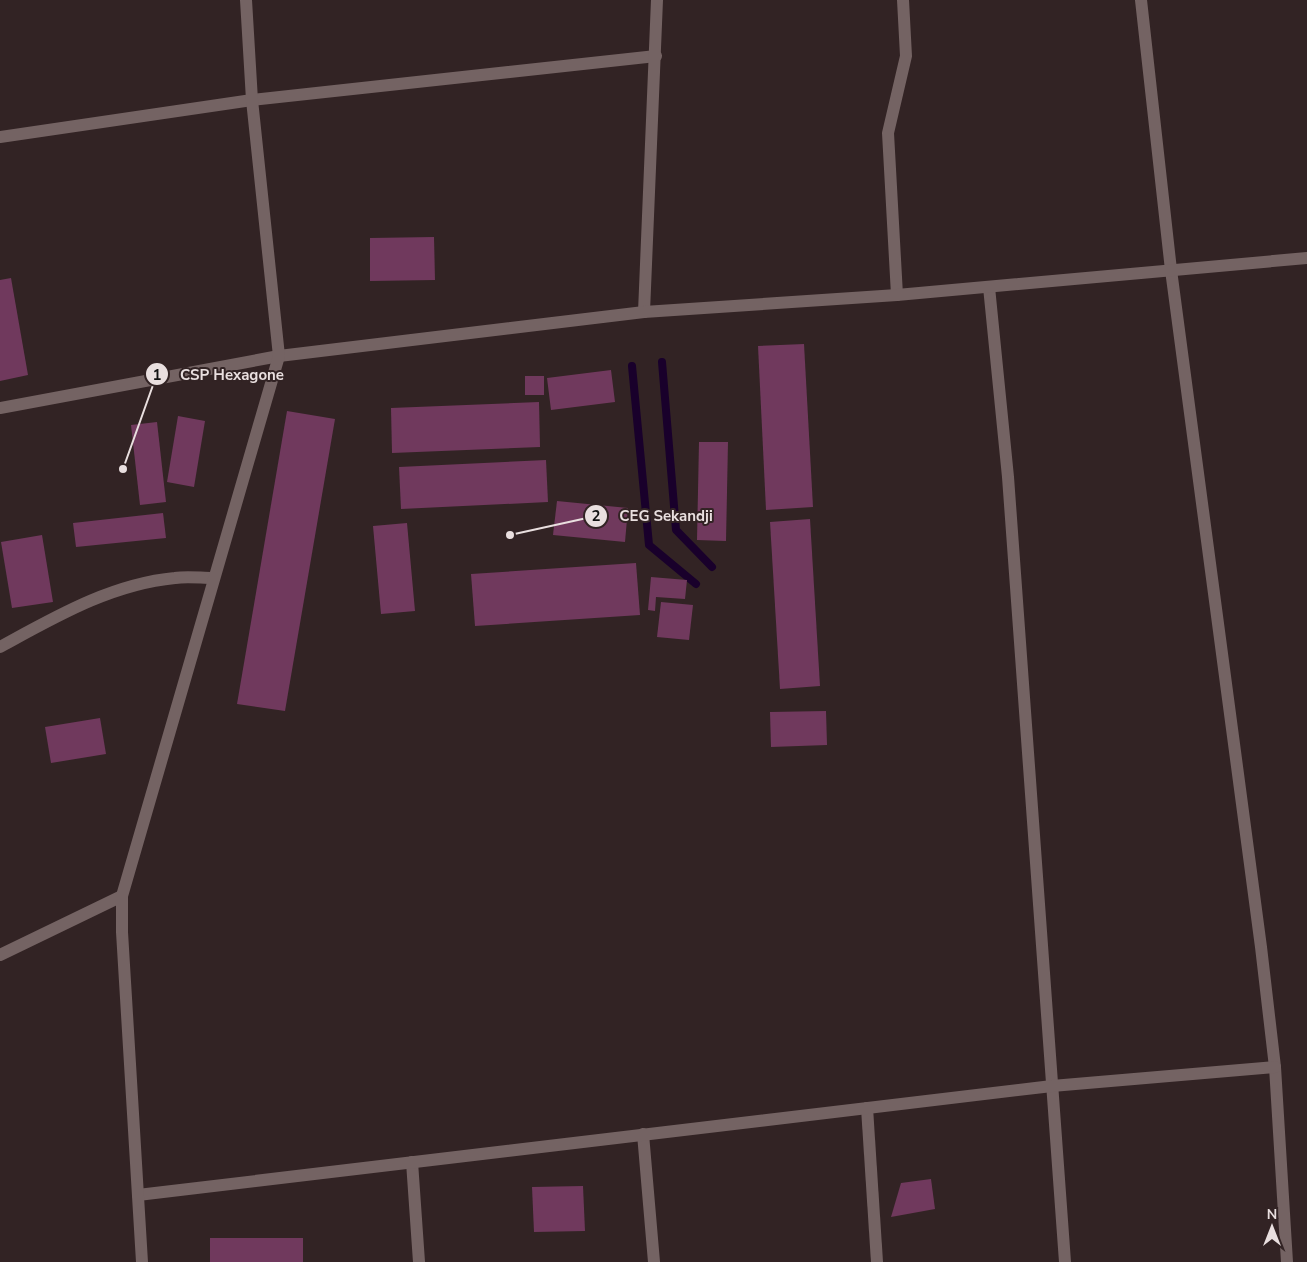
<svg xmlns="http://www.w3.org/2000/svg" width="1307" height="1262" font-family="'Nunito Sans',sans-serif">
<style>
.lines{fill:none;stroke-linecap:round;stroke-linejoin:round}
.stream{stroke:#19002b;stroke-width:8}
.building{fill:#70395d}
.minor{stroke:#746363;stroke-width:12}
.leader{fill:none;stroke:#e9dfdf;stroke-width:2}
.callout-dot{fill:#e9dfdf;stroke:#322324;stroke-width:2}
.mark-label{font-size:15px;text-anchor:middle;font-weight:bold;fill:#111}
.callout-label{font-size:15px;text-anchor:middle;font-weight:bold;fill:#e9dfdf;stroke:#322324;stroke-width:4;stroke-linejoin:round;paint-order:stroke}
</style>
<rect width="100%" height="100%" fill="#322324"/>
<g class="lines">
<g class="stream">
<polyline points="662,362 676,530 712,567"/>
<polyline points="632,366 649,545 696,584"/>
</g>
</g>
<g class="building">
<polygon points="434,237 435,280 370,281 370,238"/>
<polygon points="11,278 28,375 0,381 0,280"/>
<polygon points="804,344 813,507 766,510 758,346"/>
<polygon points="611,370 615,402 551,410 547,378"/>
<rect x="525" y="376" width="19" height="19"/>
<polygon points="539,402 540,447 392,453 391,408"/>
<polygon points="287,411 335,419 285,711 237,704"/>
<polygon points="178,416 205,421 194,487 167,482"/>
<polygon points="157,422 166,502 140,505 131,425"/>
<polygon points="699,442 728,442 726,541 697,540"/>
<polygon points="546,460 548,502 401,509 399,467"/>
<polygon points="557,501 628,508 625,542 553,535"/>
<polygon points="163,513 166,538 76,547 73,523"/>
<polygon points="810,519 820,686 780,689 770,522"/>
<polygon points="407,523 415,611 381,614 373,526"/>
<polygon points="42,535 53,602 12,608 1,542"/>
<polygon points="636,563 640,615 475,626 471,574"/>
<polygon points="651,577 687,580 685,599 656,597 655,611 648,610"/>
<polygon points="661,602 693,605 689,640 657,637"/>
<polygon points="826,711 827,745 771,747 770,712"/>
<polygon points="100,718 106,754 51,763 45,727"/>
<polygon points="931,1179 935,1209 891,1217 901,1183"/>
<polygon points="583,1186 585,1231 534,1232 532,1187"/>
<rect x="210" y="1238" width="93" height="24"/>
</g>
<g class="lines">
<g class="minor">
<polyline points="1141,0 1171,270 1261,947 1275,1067 1287,1262"/>
<polyline points="0,137 252,100 656,56"/>
<polyline points="989,287 1008,477 1065,1262"/>
<polyline points="897,295 888,133 906,56 903,0"/>
<polyline points="644,312 657,0"/>
<polyline points="0,408 279,356 644,312 897,295 1307,258"/>
<path d="M 0,647 C 55,617 111,584 175,578 C 187,576 201,578 213,578"/>
<polyline points="0,955 122,896"/>
<polyline points="867,1108 877,1262"/>
<polyline points="643,1134 654,1262"/>
<polyline points="412,1162 419,1262"/>
<polyline points="138,1195 1052,1086 1275,1067"/>
<polyline points="142,1262 122,932 122,896 279,356 252,100 246,0"/>
</g>
</g>
<path class="leader" d="M123 469L157 374M510 535L596 516"/>
<g class="callout-dot">
<circle cx="123" cy="469" r="5"/>
<circle cx="510" cy="535" r="5"/>
<circle cx="157" cy="374" r="12"/>
<circle cx="596" cy="516" r="12"/>
</g>
<g class="mark-label">
<text x="157" y="380">1</text>
<text x="596" y="521">2</text>
</g>
<g class="callout-label">
<text x="232" y="380">CSP Hexagone</text>
<text x="666" y="521">CEG Sekandji</text>
</g>
<g transform="translate(1272 1227)" stroke="#322324" stroke-width="4" paint-order="stroke">
<path d="M0-4L9 19L0 12L-9 19Z" fill="#e9dfdf"/>
<text y="-8" font-size="14" font-weight="bold" text-anchor="middle" fill="#e9dfdf">N</text>
</g>
</svg>
